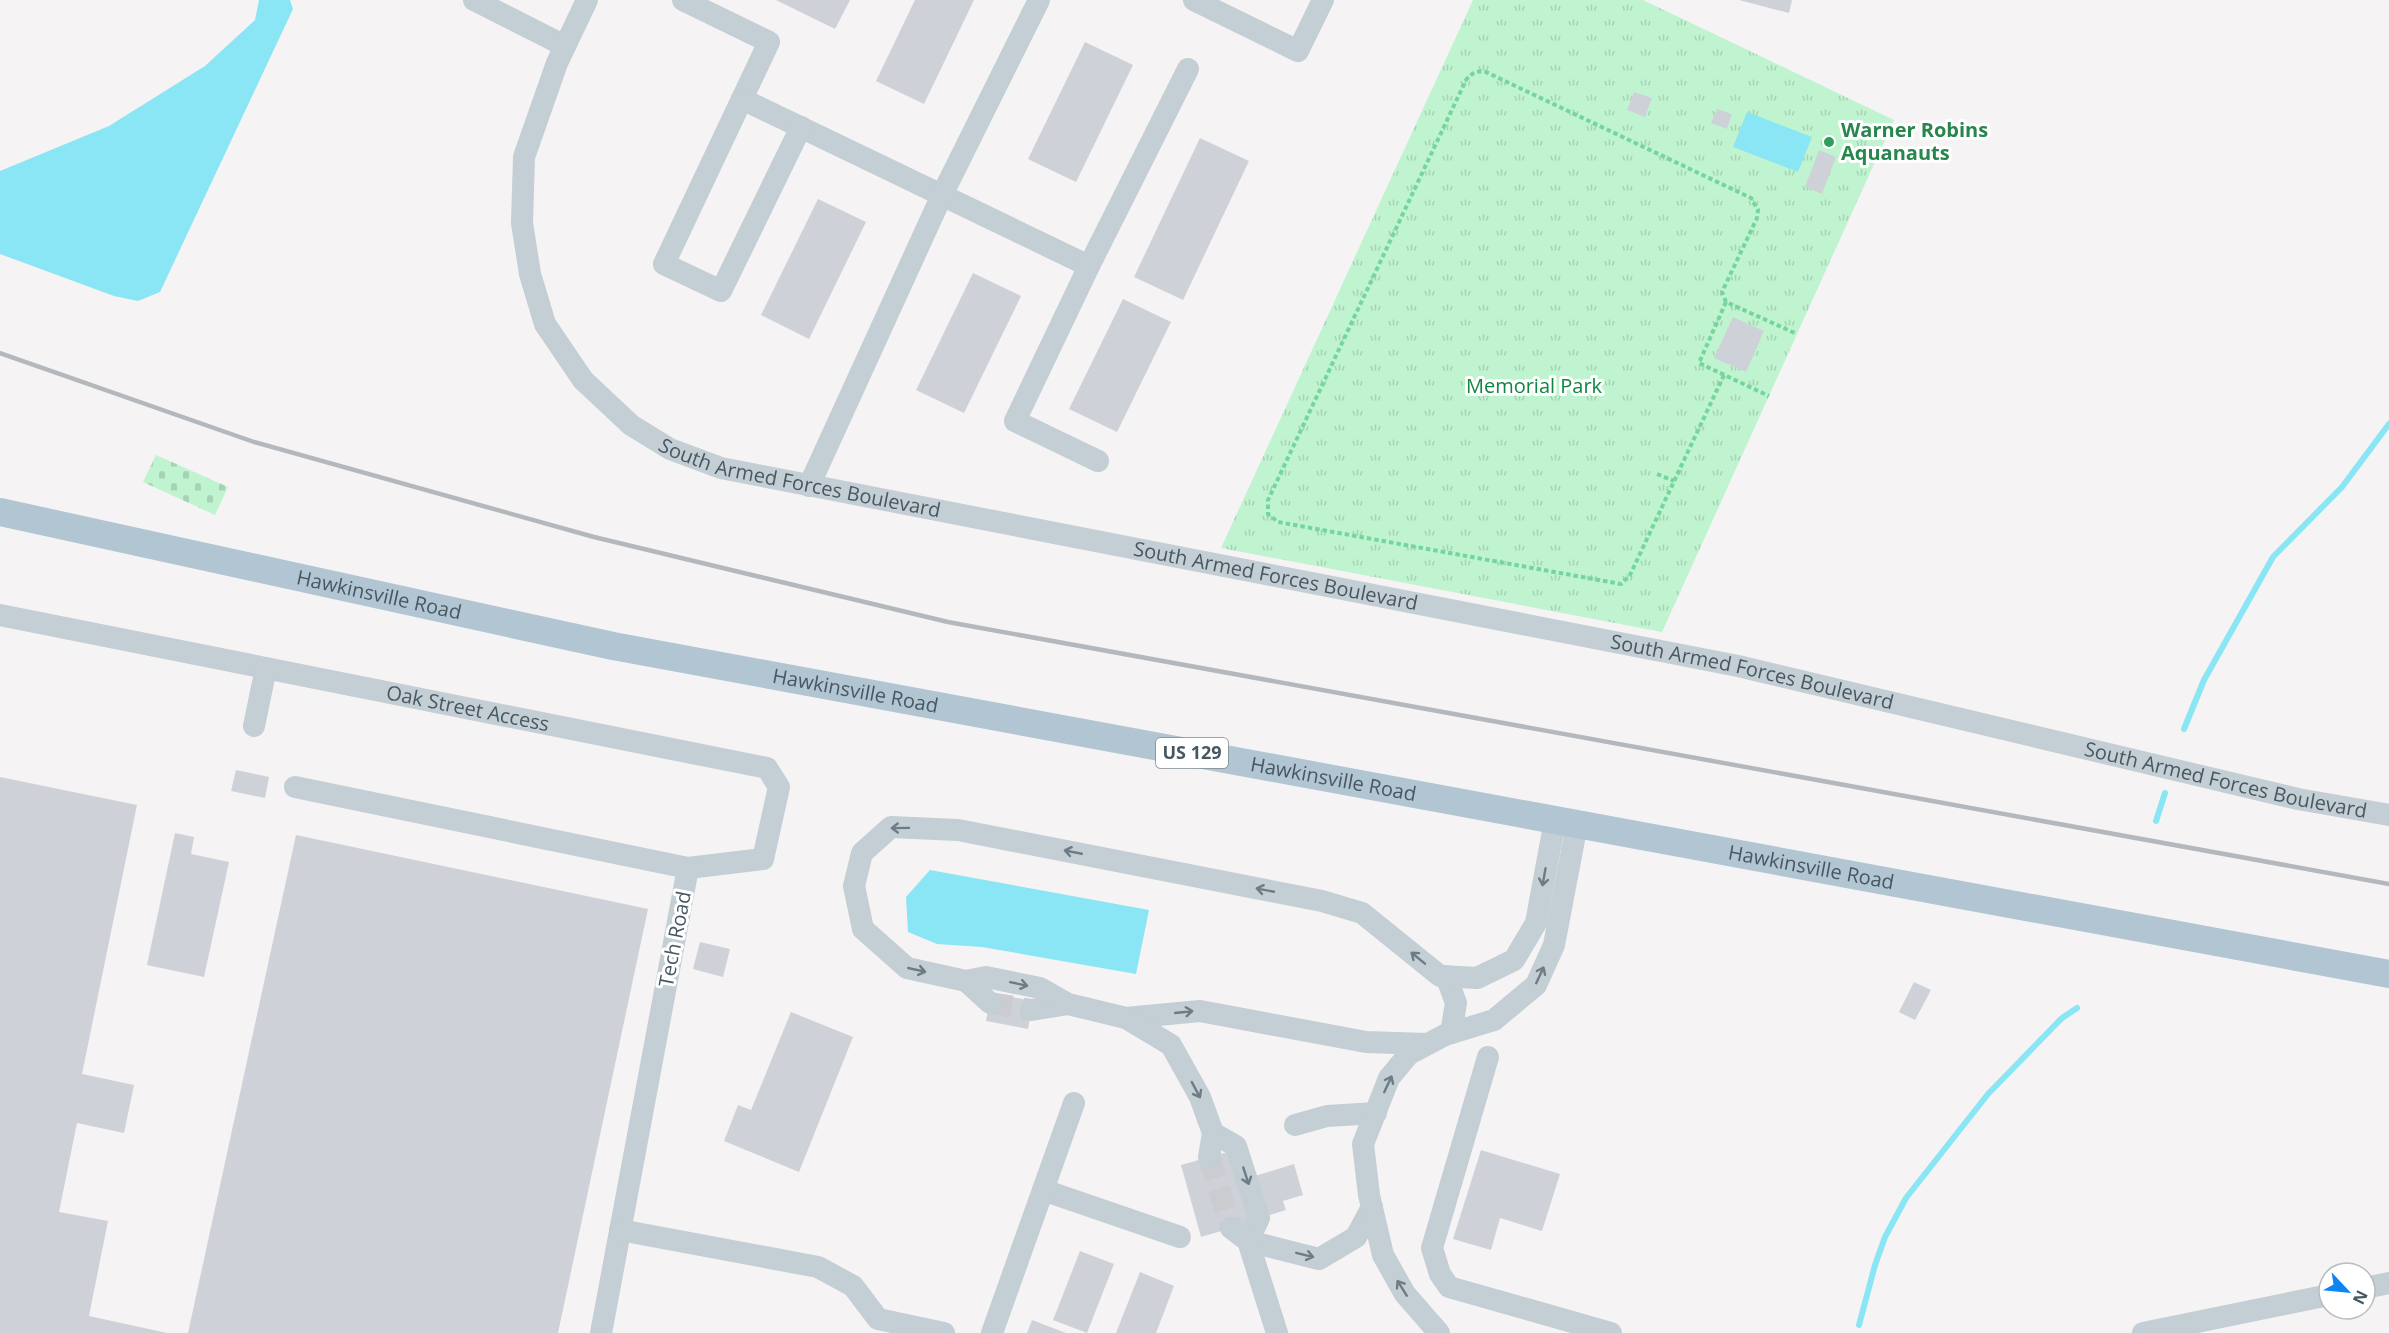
<svg xmlns="http://www.w3.org/2000/svg" width="2389" height="1333" font-family="'Open Sans',sans-serif">
<style>
.cemetery{fill:url(#cemetery-stones)}
.park{fill:url(#park-tufts)}
.water{fill:#8ae6f4}
.lines{fill:none;stroke-linecap:round;stroke-linejoin:round}
.stream{stroke:#8ae6f4;stroke-width:6}
.building{fill:#ced2d8}
.minor-tunnel{stroke:#cacccf;stroke-width:22;stroke-dasharray:22 11;stroke-linecap:butt}
.path{stroke:#75d59e;stroke-width:4;stroke-dasharray:4.5 3;stroke-linecap:butt}
.minor{stroke:#c3ced5;stroke-width:22}
.major{stroke:#b1c5d3;stroke-width:28}
.rail{stroke:#b4b8bd;stroke-width:4.5}
.oneway{stroke:#6d7b84}
.leisure-dot{fill:#2e9e5b;stroke:#fff;stroke-width:2}
.labels{text-anchor:middle;stroke-width:6;stroke-linejoin:round;paint-order:stroke}
.shield{fill:#fff;stroke:#7f8a91;stroke-width:1.5}
.shield-label{font-size:18px;font-weight:bold;fill:#485862}
.leisure-label{font-size:20px;font-weight:bold;fill:#27864d;stroke:#fff;text-anchor:start}
.park-label{font-size:20px;fill:#108642;stroke:#fff}
.street-label{font-size:20px;fill:#485862;stroke:#fff}
</style>
<defs>
<pattern id="cemetery-stones" width="16" height="16" patternUnits="userSpaceOnUse" patternTransform="scale(1.5)"><rect width="16" height="16" fill="#c0f4d0"/><path d="M2 7V4a2 2 0 0 1 4 0v3zM10 15v-3a2 2 0 0 1 4 0v3z" fill="#a6d3b5"/></pattern>
<pattern id="park-tufts" width="24" height="20" patternUnits="userSpaceOnUse" patternTransform="scale(1.5)"><rect width="24" height="20" fill="#c0f4d0"/><path d="M3 7l-1-3M5 7V3M7 7l1-3M15 17l-1-3M17 17v-4M19 17l1-3" fill="none" stroke="#a6d3b5"/></pattern>
</defs>
<rect width="100%" height="100%" fill="#f5f3f3"/>
<polygon class="cemetery" points="156,455 228,487 215,515 143,482"/>
<polygon class="park" points="1473,0 1643,0 1894,120 1662,632 1221,548"/>
<g class="water">
<polygon points="259,0 290,0 293,9 160,292 138,301 114,296 0,254 0,171 109,126 205,66 255,20"/>
<polygon points="1747,112 1812,137 1798,172 1733,147"/>
<polygon points="930,870 1149,910 1136,974 982,947 937,944 908,932 906,897"/>
</g>
<g class="lines">
<g class="stream">
<polyline points="2184,729 2204,680 2273,557 2342,487 2389,424"/>
<polyline points="2156,821 2165,793"/>
<polyline points="1859,1325 1875,1265 1885,1237 1906,1198 1988,1094 2062,1018 2077,1008"/>
</g>
</g>
<g class="building">
<polygon points="776,0 850,0 835,29"/>
<polygon points="915,0 974,0 924,104 876,81"/>
<polygon points="1739,0 1792,0 1789,13"/>
<polygon points="1085,42 1133,65 1076,182 1028,159"/>
<polygon points="1634,92 1652,98 1645,117 1627,110"/>
<polygon points="1717,109 1732,114 1727,129 1711,123"/>
<polygon points="1200,138 1249,161 1183,300 1134,277"/>
<polygon points="1819,150 1836,157 1822,194 1805,187"/>
<polygon points="818,199 866,222 809,339 761,315"/>
<polygon points="973,273 1021,296 964,413 916,390"/>
<polygon points="1123,299 1171,322 1117,432 1069,409"/>
<polygon points="1733,317 1764,331 1746,372 1714,358"/>
<polygon points="236,770 269,777 265,798 231,791"/>
<polygon points="0,777 137,805 82,1074 134,1085 124,1133 77,1123 59,1212 108,1221 89,1316 167,1333 0,1333"/>
<polygon points="175,833 194,837 191,854 229,862 204,977 147,965"/>
<polygon points="296,835 648,909 558,1333 188,1333"/>
<polygon points="700,942 730,949 723,977 693,969"/>
<polygon points="1914,982 1931,990 1915,1020 1899,1012"/>
<polygon points="991,993 1033,1001 1028,1029 986,1021"/>
<polygon points="791,1012 853,1037 799,1172 724,1141 738,1105 751,1110"/>
<polygon points="1481,1150 1560,1174 1542,1231 1500,1218 1491,1250 1453,1239"/>
<polygon points="1231,1151 1252,1222 1201,1237 1181,1165"/>
<polygon points="1294,1164 1303,1195 1283,1201 1286,1210 1267,1216 1255,1176"/>
<polygon points="1080,1251 1114,1264 1087,1333 1053,1320"/>
<polygon points="1140,1272 1174,1286 1156,1333 1116,1333"/>
<polygon points="1032,1320 1066,1333 1027,1333"/>
</g>
<g class="lines">
<g class="minor-tunnel">
<polyline points="990,1003 1031,1010"/>
<polyline points="1209,1157 1231,1228"/>
</g>
<g class="path">
<polyline points="1726,302 1699,363 1769,396"/>
<path d="M 1724,375 L 1630,575 L 1621,584 L 1278,522 L 1268,514 L 1268,500 L 1466,80 C 1472,73 1476,70 1486,72 L 1751,198 L 1758,210 L 1757,218 L 1722,292 L 1726,302 L 1797,334"/>
<polyline points="1657,474 1674,481"/>
</g>
<g class="minor">
<polyline points="474,0 565,46"/>
<path id="s1" d="M 587,0 L 557,63 L 524,157 L 522,223 L 530,274 L 545,324 L 583,380 L 631,425 L 670,449 L 721,468 L 1738,666 L 2298,799 L 2389,815"/>
<polyline points="683,0 769,42 742,99 1089,266"/>
<polyline points="1194,0 1298,51 1323,0"/>
<polyline points="742,99 664,264 721,291 801,127"/>
<polyline points="1098,461 1015,421 1089,266 1188,69"/>
<polyline points="809,486 942,195 1039,0"/>
<path id="s2" d="M 0,615 L 767,768 L 779,787 L 763,859 L 688,868"/>
<polyline points="254,726 266,668"/>
<polyline points="295,787 688,868 601,1333"/>
<polyline points="1446,976 1456,1003 1451,1033"/>
<polyline points="966,981 990,1003"/>
<polyline points="1031,1010 1068,1004"/>
<polyline points="1126,1018 1200,1011 1366,1042 1427,1044"/>
<polyline points="1488,1057 1432,1248 1440,1274 1449,1287 1611,1333"/>
<polyline points="1295,1125 1327,1116 1376,1113"/>
<polyline points="1213,1133 1236,1146 1259,1218 1248,1241 1319,1259 1356,1237 1372,1207"/>
<polyline points="1209,1157 1213,1133 1200,1097 1171,1045 1126,1018 1068,1004 1040,988 986,977 966,981 907,968 863,929 854,886 862,853 891,827 958,830 1322,901 1362,913 1440,976 1477,978 1514,960 1536,923 1555,820"/>
<polyline points="1043,1190 1180,1237"/>
<polyline points="1231,1228 1248,1241 1277,1333"/>
<polyline points="620,1230 818,1267 853,1286 878,1319 944,1333"/>
<polyline points="2365,1288 2389,1283"/>
<polyline points="992,1333 1074,1103"/>
<polyline points="1439,1333 1405,1294 1383,1255 1369,1195 1363,1144 1389,1078 1409,1054 1445,1035 1494,1020 1536,985 1554,945 1577,824"/>
<polyline points="2143,1333 2329,1295"/>
</g>
<path class="major" id="s3" d="M 0,512 L 613,646 L 2389,974"/>
<polyline class="rail" points="0,353 254,442 594,537 948,622 2389,884"/>
</g>
<defs><path id="oneway-shaft" d="M-6 0H5M1.5-3L5.5 0L1.5 3" fill="none" stroke-width="1.6" stroke-linecap="round" stroke-linejoin="round" transform="scale(1.5)"/></defs>
<g class="oneway">
<use href="#oneway-shaft" transform="translate(900 828) rotate(179)"/>
<use href="#oneway-shaft" transform="translate(1073 852) rotate(-169)"/>
<use href="#oneway-shaft" transform="translate(1544 877) rotate(100)"/>
<use href="#oneway-shaft" transform="translate(1265 890) rotate(-169)"/>
<use href="#oneway-shaft" transform="translate(1418 958) rotate(-141)"/>
<use href="#oneway-shaft" transform="translate(917 970) rotate(13)"/>
<use href="#oneway-shaft" transform="translate(1540 975) rotate(-65)"/>
<use href="#oneway-shaft" transform="translate(1019 984) rotate(12)"/>
<use href="#oneway-shaft" transform="translate(1184 1012) rotate(-6)"/>
<use href="#oneway-shaft" transform="translate(1388 1084) rotate(-65)"/>
<use href="#oneway-shaft" transform="translate(1196 1090) rotate(62)"/>
<use href="#oneway-shaft" transform="translate(1246 1176) rotate(72)"/>
<use href="#oneway-shaft" transform="translate(1305 1255) rotate(14)"/>
<use href="#oneway-shaft" transform="translate(1402 1288) rotate(-122)"/>
</g>
<circle class="leisure-dot" cx="1829" cy="142" r="6"/>
<g class="labels">
<rect class="shield" x="1156" y="738" width="72" height="30" rx="4.5"/>
<g class="shield-label">
<text x="1192" y="759">US 129</text>
</g>
<g class="leisure-label">
<text x="1841" y="137">Warner Robins<tspan x="1841" dy="23">Aquanauts</tspan></text>
</g>
<g class="park-label">
<text x="1534" y="393">Memorial Park</text>
</g>
<g class="street-label">
<text dy="7" stroke="none"><textPath href="#s1" startOffset="652">South Armed Forces Boulevard</textPath></text>
<text dy="7" stroke="none"><textPath href="#s1" startOffset="1138">South Armed Forces Boulevard</textPath></text>
<text dy="7" stroke="none"><textPath href="#s3" startOffset="388">Hawkinsville Road</textPath></text>
<text dy="7" stroke="none"><textPath href="#s1" startOffset="1624">South Armed Forces Boulevard</textPath></text>
<text dy="7" stroke="none"><textPath href="#s3" startOffset="874">Hawkinsville Road</textPath></text>
<text dy="7" stroke="none"><textPath href="#s2" startOffset="477">Oak Street Access</textPath></text>
<text dy="7" stroke="none"><textPath href="#s3" startOffset="1360">Hawkinsville Road</textPath></text>
<text dy="7" stroke="none"><textPath href="#s1" startOffset="2110">South Armed Forces Boulevard</textPath></text>
<text dy="7" stroke="none"><textPath href="#s3" startOffset="1846">Hawkinsville Road</textPath></text>
<text transform="translate(675 939) rotate(-79)" y="7">Tech Road</text>
</g>
</g>
<g transform="translate(2347 1291) rotate(116)"><circle r="28" fill="#ffffff" stroke="#b6bcc0" stroke-width="1.5"/>
<path d="M0-4.5L10 22L0 15L-10 22Z" fill="#0d84f4"/>
<text y="-9" font-size="16" font-weight="bold" text-anchor="middle" fill="#485862">N</text>
</g>
</svg>
